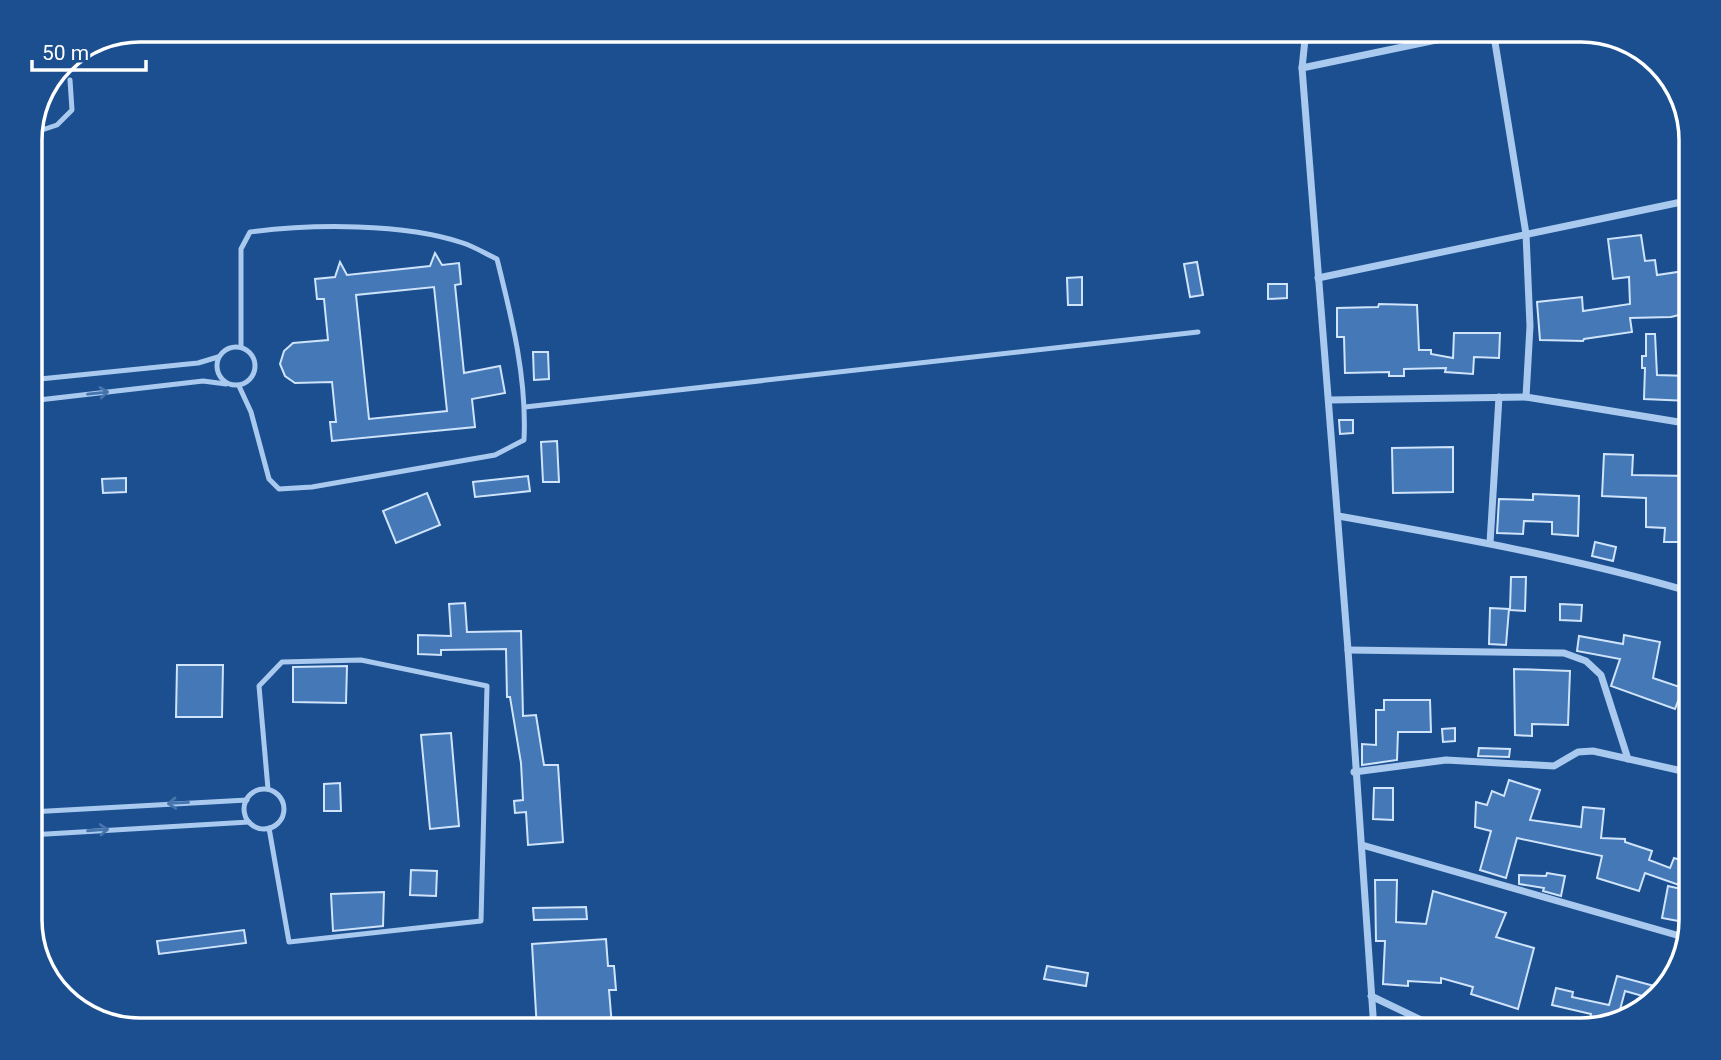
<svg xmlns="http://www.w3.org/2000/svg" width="1721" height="1060" font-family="Roboto,sans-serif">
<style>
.building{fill:#4478b7;stroke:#cfe3fa;stroke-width:2;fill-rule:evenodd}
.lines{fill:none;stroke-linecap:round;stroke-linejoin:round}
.service{stroke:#a9c9ee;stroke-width:5}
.minor{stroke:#a9c9ee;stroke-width:7}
.oneway{stroke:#4674ac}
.rim{fill:none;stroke:#fff;stroke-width:3.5}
</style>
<rect width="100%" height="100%" fill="#1b4f8f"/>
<g class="building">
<polygon points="1641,235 1645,261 1655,260 1657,275 1691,270 1691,312 1671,317 1630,318 1632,332 1584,339 1583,341 1540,340 1537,302 1582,297 1583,311 1630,304 1629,277 1613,279 1608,239"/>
<path d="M 435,253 L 442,265 L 459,263 L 461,284 L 455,285 L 464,373 L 500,366 L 505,393 L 472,399 L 475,427 L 332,441 L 330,422 L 336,422 L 332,382 L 295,383 L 285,376 L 280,364 L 284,351 L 293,343 L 328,340 L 324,299 L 317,299 L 315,279 L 335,277 L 340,262 L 347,275 L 430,266 ZM 434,287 L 447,411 L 369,419 L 356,295 Z"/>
<polygon points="1197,262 1203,295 1190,297 1184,264"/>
<polygon points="1082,277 1082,305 1068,305 1067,278"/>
<polygon points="1268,284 1287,284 1287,298 1268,299"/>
<polygon points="1379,304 1417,305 1419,350 1431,350 1431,354 1453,358 1454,333 1500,333 1499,358 1474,357 1473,374 1445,372 1446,368 1404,369 1404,376 1389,376 1389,372 1345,373 1344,337 1337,337 1337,308 1378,307"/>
<polygon points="1646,334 1655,334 1657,375 1690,376 1689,401 1644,399 1645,368 1642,368 1642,356 1646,356"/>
<polygon points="533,352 548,352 549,379 534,380"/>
<polygon points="1339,420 1353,420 1353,433 1340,434"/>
<polygon points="557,441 559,482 543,482 541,442"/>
<polygon points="1453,447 1453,492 1393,493 1392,448"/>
<polygon points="1604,454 1633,455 1632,475 1691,476 1691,531 1687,531 1687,542 1664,542 1665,528 1646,527 1646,498 1602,496"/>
<polygon points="528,476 530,491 475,497 473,482"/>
<polygon points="126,478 126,492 103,493 102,479"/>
<polygon points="427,493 440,525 396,543 383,511"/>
<polygon points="1533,494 1579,496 1578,536 1552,534 1552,522 1524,521 1523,534 1497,533 1499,499 1533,500"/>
<polygon points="1595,542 1616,547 1613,561 1592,556"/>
<polygon points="1511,577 1526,577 1525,611 1510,610"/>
<polygon points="465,603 467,632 521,631 523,716 536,715 544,765 558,765 563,842 528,845 526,812 515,813 514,801 523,800 521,763 510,697 507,697 506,649 441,650 441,655 418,654 418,635 451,636 449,604"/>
<polygon points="1560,604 1582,605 1581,621 1560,620"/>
<polygon points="1490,608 1509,609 1506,645 1489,644"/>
<polygon points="1624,635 1660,642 1653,678 1683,688 1675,709 1611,686 1620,659 1577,651 1579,636 1623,644"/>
<polygon points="177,665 223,665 222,717 176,717"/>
<polygon points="347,666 346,703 293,702 293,667"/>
<polygon points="1514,669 1570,671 1568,725 1532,724 1532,736 1515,735"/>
<polygon points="1384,700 1430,700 1431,732 1398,732 1397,760 1362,765 1362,744 1376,745 1376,710 1384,710"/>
<polygon points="1455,728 1455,741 1443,742 1442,729"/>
<polygon points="451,733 459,826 430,829 421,735"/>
<polygon points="1479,748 1510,749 1509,757 1478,756"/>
<polygon points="1509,780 1540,790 1530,820 1581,827 1583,807 1604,809 1601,838 1625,839 1625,842 1652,851 1649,860 1670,868 1674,858 1687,862 1679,885 1645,873 1639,891 1597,878 1602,856 1517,838 1506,878 1480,870 1491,831 1475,827 1476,802 1487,805 1492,791 1504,796"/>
<polygon points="340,783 341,811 324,811 324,784"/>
<polygon points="1374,788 1393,788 1393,820 1373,819"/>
<polygon points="411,870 437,871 436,896 410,895"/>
<polygon points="1547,873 1565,876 1561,896 1543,891 1544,888 1519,884 1519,875 1546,876"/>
<polygon points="1375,880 1397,880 1396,922 1426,924 1433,891 1506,913 1496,937 1534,948 1518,1009 1471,994 1473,987 1441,978 1441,983 1408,981 1408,986 1383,984 1385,941 1376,941"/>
<polygon points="1668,886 1690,891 1684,922 1662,918"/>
<polygon points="384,892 383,926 333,931 331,894"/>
<polygon points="586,907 587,919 534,920 533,908"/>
<polygon points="244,930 246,943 159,954 157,941"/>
<polygon points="606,939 608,966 614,966 616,990 609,990 612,1026 537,1030 532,944"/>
<polygon points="1047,966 1088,973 1086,986 1044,979"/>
<polygon points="1617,976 1658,987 1658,994 1653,999 1625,991 1617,1021 1588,1029 1591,1014 1552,1005 1556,988 1573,992 1572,997 1609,1005"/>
</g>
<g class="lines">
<g class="service">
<polyline points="30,134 57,125 72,110 70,80"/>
<circle cx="236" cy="366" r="19"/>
<polyline points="30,380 198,363 218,357"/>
<path d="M 239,386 L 251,412 L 269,479 L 279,489 L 312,487 L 495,455 L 524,440 C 527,378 512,319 497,259 C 486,254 475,247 463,243 C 404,223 312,224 250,232 L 241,249 L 241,347"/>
<polyline points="30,401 203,381 226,384"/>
<polyline points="525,407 1198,332"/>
<polyline points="268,789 259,686 282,662 361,660 487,686 481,921 289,942 269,828"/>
<circle cx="264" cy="809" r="20"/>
<polyline points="30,812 247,800"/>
<polyline points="30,835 249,822"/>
</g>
<g class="minor">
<polyline points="1306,30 1302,68 1348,650 1374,1030"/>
<polyline points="1493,30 1526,234 1530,326 1526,397"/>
<polyline points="1302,68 1484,30"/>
<polyline points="1318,278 1691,200"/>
<polyline points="1329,400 1526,397 1691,424"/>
<path d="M 1338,516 C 1456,537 1575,558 1691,592"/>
<polyline points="1490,543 1499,397"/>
<polyline points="1348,650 1564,653 1586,661 1601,675 1628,759"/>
<polyline points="1354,772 1446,760 1554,766 1578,752 1593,751 1691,773"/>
<polyline points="1362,845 1687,938"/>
<polyline points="1371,996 1442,1030"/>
</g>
</g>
<defs><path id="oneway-shaft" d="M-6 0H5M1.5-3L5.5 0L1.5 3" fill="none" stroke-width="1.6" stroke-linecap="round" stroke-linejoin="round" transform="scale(1.75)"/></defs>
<g class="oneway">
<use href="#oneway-shaft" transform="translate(98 393) rotate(-6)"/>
<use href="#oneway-shaft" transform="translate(178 803) rotate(177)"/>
<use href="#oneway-shaft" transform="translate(98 830) rotate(-4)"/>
</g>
<path d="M0 0H1721V1060H0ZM140 42H1581A98 98 0 0 1 1679 140V920A98 98 0 0 1 1581 1018H140A98 98 0 0 1 42 920V140A98 98 0 0 1 140 42Z" fill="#1b4f8f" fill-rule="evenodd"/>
<path class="rim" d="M140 42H1581A98 98 0 0 1 1679 140V920A98 98 0 0 1 1581 1018H140A98 98 0 0 1 42 920V140A98 98 0 0 1 140 42Z"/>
<path d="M32 60v10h114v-10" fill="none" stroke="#ffffff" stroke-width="3.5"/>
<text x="42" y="60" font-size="21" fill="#ffffff" stroke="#1b4f8f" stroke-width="5" paint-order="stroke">50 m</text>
</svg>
